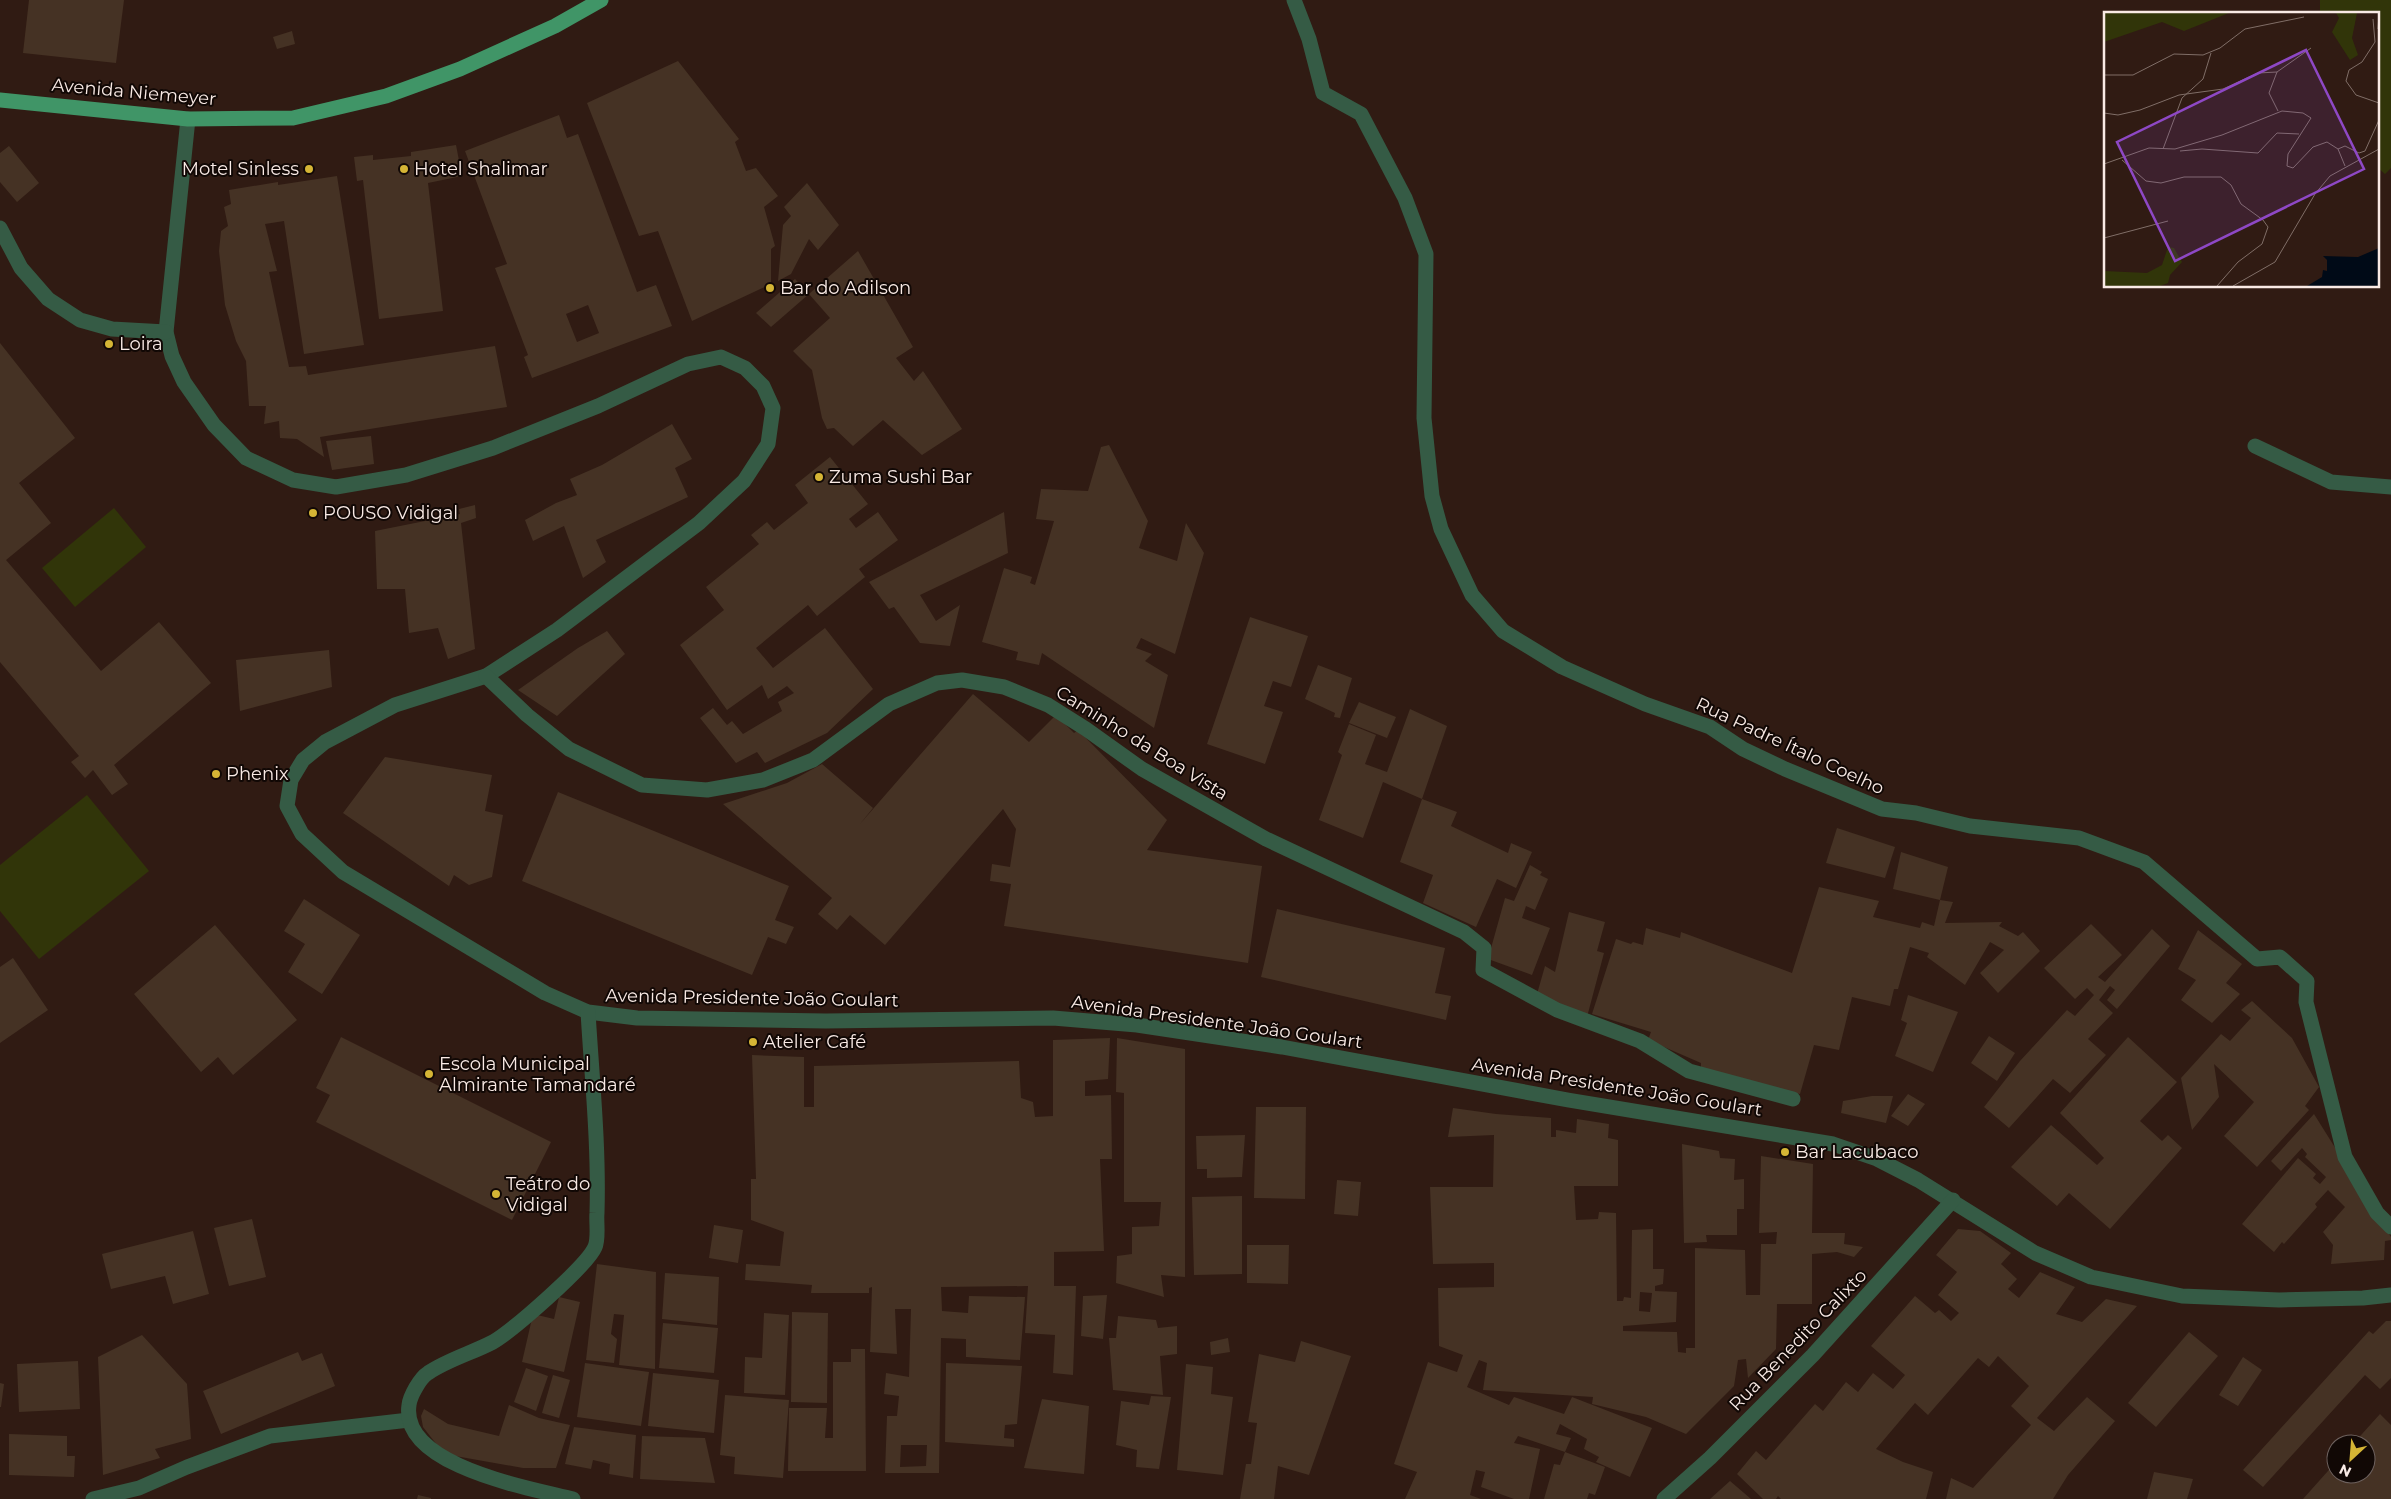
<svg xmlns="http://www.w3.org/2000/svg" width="2391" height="1499" font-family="Montserrat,sans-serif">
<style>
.green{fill:#313509}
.building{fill:#453224;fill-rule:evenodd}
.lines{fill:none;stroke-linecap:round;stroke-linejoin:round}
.street{stroke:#355b45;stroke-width:15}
.primary{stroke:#409567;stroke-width:15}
.poi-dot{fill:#d5b535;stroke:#110805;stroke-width:2}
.labels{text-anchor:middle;stroke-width:4;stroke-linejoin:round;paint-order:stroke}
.street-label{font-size:18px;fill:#f9eae5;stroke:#110805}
.poi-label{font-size:18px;fill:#f9eae5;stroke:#110805;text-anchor:start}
.inset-road{fill:none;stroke:#806e67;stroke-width:1}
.view{fill:#8e48c5;fill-opacity:0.15;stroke:#8e48c5;stroke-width:2.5}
.inset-edge{fill:none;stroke:#f9eae5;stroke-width:2.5}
</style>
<rect width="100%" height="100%" fill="#301b13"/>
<g class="green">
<polygon points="2320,0 2391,0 2391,168 2385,174 2377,167 2377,14 2320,14"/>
<polygon points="114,508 146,547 75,607 42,568"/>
<polygon points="87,795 149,871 39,959 0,911 0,865"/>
</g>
<g class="building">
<polygon points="29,0 124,0 116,63 23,53"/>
<polygon points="292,31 295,44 277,49 273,37"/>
<polygon points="678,61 739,139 735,142 746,171 756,168 778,196 764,207 775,246 771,249 771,284 692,321 658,231 639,236 587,103"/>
<path d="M 559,115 L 567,138 L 578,134 L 637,292 L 656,285 L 672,326 L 532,378 L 524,357 L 528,355 L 495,268 L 507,264 L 465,151 ZM 588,305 L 599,333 L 577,342 L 566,314 Z"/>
<polygon points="456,145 462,176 428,183 443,311 379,319 363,180 357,181 354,157 373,155 373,160 411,156 411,152"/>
<polygon points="9,146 39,183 17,202 0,182 0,153"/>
<polygon points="337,176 364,345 304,354 284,221 265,224 277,271 269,272 289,367 306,366 308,375 495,346 507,407 320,437 324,457 297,439 280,438 279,421 264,424 266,406 249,406 246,361 236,341 225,305 219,251 221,231 228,226 224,207 231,204 229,190 278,182 278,185"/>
<polygon points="807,183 839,225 818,250 809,239 791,274 778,281 783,225 791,216 784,207"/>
<polygon points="858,251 913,347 896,358 914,381 923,371 962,429 922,455 883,420 853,446 834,428 827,429 822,418 812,370 793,351 830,318 809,294"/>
<polygon points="795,279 809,294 771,327 756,313"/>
<polygon points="0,343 75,438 19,483 51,523 6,560 101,671 159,622 211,683 114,765 128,784 112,795 93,770 85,778 71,762 79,756 0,662"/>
<polygon points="672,424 692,459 675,468 688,497 596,540 606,562 583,578 564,526 533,541 525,520 556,503 577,495 570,479 602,465"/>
<polygon points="371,436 374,464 332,470 326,441"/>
<polygon points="1109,445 1148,521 1139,548 1177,561 1186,523 1204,553 1175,654 1141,638 1136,648 1152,654 1145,661 1168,675 1154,728 1042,653 1039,665 1016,660 1018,652 982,642 1004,568 1032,577 1030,583 1035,585 1054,521 1036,519 1041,489 1088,491 1101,447"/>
<polygon points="830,457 868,504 849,519 856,528 878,512 898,540 859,569 865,577 817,616 808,605 756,648 773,668 825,628 873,689 827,733 765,763 757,752 736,763 700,718 713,708 727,725 732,721 743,734 782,711 778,702 794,693 787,686 768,699 762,685 727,710 680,645 724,610 706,587 759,544 751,535 767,522 774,530 808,503 795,485"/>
<polygon points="475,505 476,518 461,523 475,649 448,659 438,628 409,633 405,589 377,589 375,531 460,514 459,509"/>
<polygon points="1004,512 1008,553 920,595 936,621 960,605 950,646 920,643 894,607 889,609 869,582"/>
<polygon points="1250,617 1308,636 1291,687 1273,681 1264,706 1283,712 1265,764 1207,744"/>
<polygon points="607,631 625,654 557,716 518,690 578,648"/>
<polygon points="329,650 332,687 240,711 236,660"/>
<polygon points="1318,665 1352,678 1340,718 1334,717 1335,713 1305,699"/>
<polygon points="973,694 1029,742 1056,715 1074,733 1078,730 1167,820 1147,850 1262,866 1248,963 1004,926 1011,884 990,881 992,864 1010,867 1016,829 1003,809 885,945 850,915 837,930 818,914 832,898 723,804 787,783 822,764 873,808 860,824"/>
<polygon points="1359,702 1396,717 1387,738 1349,723"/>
<polygon points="1410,709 1447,726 1422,799 1383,782 1363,838 1319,820 1342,755 1338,752 1349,724 1376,735 1365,764 1387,772"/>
<polygon points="385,757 492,775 485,811 503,815 492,877 469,885 454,875 449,886 343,813"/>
<polygon points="558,792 789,886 775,920 794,927 786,944 768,937 752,975 522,881"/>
<polygon points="1422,799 1457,812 1451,826 1508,853 1511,843 1532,852 1516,888 1497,879 1476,927 1423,903 1433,875 1400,862"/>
<polygon points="1837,828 1895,847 1885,878 1826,863"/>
<polygon points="1901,852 1948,867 1940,900 1893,889"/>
<polygon points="1530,865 1542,872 1540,875 1548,879 1535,910 1526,906 1522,918 1550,928 1532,975 1488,959 1505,898 1514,901"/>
<polygon points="1819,887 1879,901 1873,917 1920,928 1922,922 1934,926 1940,900 1953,902 1945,923 2002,922 1999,926 2018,936 2023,932 2040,951 1998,993 1980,973 2004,950 1990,942 1965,985 1927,957 1929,953 1910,947 1898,989 1894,989 1890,1006 1852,997 1839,1050 1814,1045 1800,1094 1760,1086 1701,1068 1701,1063 1648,1040 1651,1032 1592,1014 1616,939 1631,944 1633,942 1643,945 1646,928 1680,938 1681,932 1792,973"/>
<polygon points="304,899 360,935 322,994 288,972 305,944 284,931"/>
<polygon points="1277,909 1445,948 1435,993 1451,996 1446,1020 1261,977"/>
<polygon points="1569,912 1605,922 1597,951 1604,953 1587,1017 1537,994 1545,966 1555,972"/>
<polygon points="2091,924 2122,955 2098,977 2105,982 2152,929 2170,946 2117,1009 2107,1000 2115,990 2110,986 2099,1000 2113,1013 2088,1039 2106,1055 2070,1093 2053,1079 2009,1128 1984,1107 2020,1061 2067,1010 2075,1016 2094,995 2087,988 2075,999 2044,968"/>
<polygon points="215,925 297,1020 233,1075 218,1057 201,1072 134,994"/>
<polygon points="2198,930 2242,964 2226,983 2240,994 2212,1023 2181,1000 2196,980 2178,969"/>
<polygon points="13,958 48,1010 0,1043 0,967"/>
<polygon points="1908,995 1958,1012 1933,1072 1895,1056 1907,1023 1901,1020"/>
<polygon points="2252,1001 2292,1038 2319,1087 2305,1106 2309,1110 2257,1167 2224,1136 2254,1102 2214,1064 2219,1097 2192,1130 2181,1078 2221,1034 2230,1041 2251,1018 2241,1010"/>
<polygon points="1989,1036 2015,1053 1997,1081 1971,1063"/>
<polygon points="341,1037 551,1142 512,1220 316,1122 330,1095 316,1088"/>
<polygon points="2128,1037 2177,1082 2140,1121 2162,1141 2168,1135 2182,1148 2110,1229 2069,1193 2057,1206 2011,1167 2051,1125 2097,1165 2104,1158 2060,1113"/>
<path d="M 1110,1038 L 1108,1079 L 1085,1081 L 1085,1096 L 1111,1095 L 1112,1159 L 1100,1159 L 1104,1251 L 1054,1252 L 1054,1286 L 1076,1286 L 1073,1375 L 1053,1373 L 1055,1335 L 1025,1333 L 1028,1286 L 941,1287 L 942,1311 L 968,1313 L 969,1296 L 1025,1297 L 1020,1360 L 966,1357 L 966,1339 L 941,1338 L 939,1473 L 885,1473 L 887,1416 L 897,1416 L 899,1396 L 884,1394 L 886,1373 L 909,1377 L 911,1309 L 895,1309 L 897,1354 L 870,1352 L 872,1287 L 869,1288 L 869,1293 L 811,1293 L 812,1285 L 745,1280 L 746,1264 L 780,1266 L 784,1232 L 751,1220 L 751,1179 L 756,1179 L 752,1055 L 804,1057 L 804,1107 L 814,1107 L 814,1066 L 1019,1061 L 1021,1098 L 1033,1102 L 1035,1117 L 1053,1116 L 1053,1040 ZM 901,1445 L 927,1445 L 926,1466 L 900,1467 Z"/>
<polygon points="1117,1038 1185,1049 1185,1277 1161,1275 1164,1297 1116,1283 1117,1256 1132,1254 1132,1227 1159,1226 1161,1202 1124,1202 1124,1093 1116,1092"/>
<polygon points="1908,1094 1925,1104 1908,1126 1891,1116"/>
<polygon points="1872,1096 1893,1096 1886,1123 1841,1113 1843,1101"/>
<polygon points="1256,1107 1306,1107 1305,1199 1254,1198"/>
<path d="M 1453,1108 L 1496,1114 L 1551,1118 L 1551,1137 L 1556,1137 L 1556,1130 L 1576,1133 L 1577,1119 L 1609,1124 L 1608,1138 L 1618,1140 L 1618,1186 L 1574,1186 L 1576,1220 L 1598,1219 L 1599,1212 L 1616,1213 L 1617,1301 L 1623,1301 L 1624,1297 L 1631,1298 L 1632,1230 L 1653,1229 L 1653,1269 L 1664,1269 L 1663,1284 L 1655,1286 L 1655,1291 L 1677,1292 L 1676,1322 L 1623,1326 L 1623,1331 L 1677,1332 L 1678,1352 L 1686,1353 L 1686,1348 L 1695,1348 L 1695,1248 L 1745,1250 L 1746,1295 L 1760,1295 L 1761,1244 L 1776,1244 L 1777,1232 L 1759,1233 L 1761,1156 L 1813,1164 L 1812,1233 L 1845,1233 L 1844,1244 L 1863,1247 L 1854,1257 L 1837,1252 L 1812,1254 L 1812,1304 L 1777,1304 L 1776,1349 L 1748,1378 L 1746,1359 L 1738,1360 L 1734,1386 L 1686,1434 L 1646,1417 L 1592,1404 L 1593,1397 L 1483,1390 L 1487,1363 L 1479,1360 L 1467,1387 L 1509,1405 L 1514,1397 L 1564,1414 L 1572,1397 L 1652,1428 L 1630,1477 L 1596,1462 L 1599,1457 L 1584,1449 L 1587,1439 L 1560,1424 L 1556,1434 L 1571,1438 L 1565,1452 L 1605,1467 L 1595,1495 L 1589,1493 L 1587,1499 L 1544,1499 L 1554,1464 L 1560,1465 L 1565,1452 L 1518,1436 L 1514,1443 L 1540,1449 L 1529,1499 L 1514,1499 L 1481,1487 L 1485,1472 L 1476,1470 L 1470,1495 L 1481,1499 L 1405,1499 L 1417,1472 L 1394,1464 L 1428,1362 L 1457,1372 L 1463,1355 L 1439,1346 L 1438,1288 L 1494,1287 L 1494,1263 L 1433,1264 L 1430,1187 L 1493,1187 L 1494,1135 L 1448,1137 ZM 1640,1292 L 1652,1293 L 1650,1312 L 1639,1311 Z"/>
<polygon points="2314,1114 2391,1237 2391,1240 2385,1241 2384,1260 2331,1264 2333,1245 2323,1232 2345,1207 2328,1190 2315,1204 2317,1207 2284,1244 2282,1242 2274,1252 2242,1224 2298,1158 2316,1174 2313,1178 2320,1184 2326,1177 2305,1157 2307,1154 2302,1148 2281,1171 2271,1161"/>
<polygon points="1245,1135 1242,1177 1207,1178 1207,1169 1197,1169 1196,1136"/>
<polygon points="1682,1144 1719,1151 1720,1158 1735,1159 1734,1180 1744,1179 1744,1209 1737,1209 1737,1235 1706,1235 1707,1242 1684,1243"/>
<polygon points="1337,1180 1361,1182 1358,1216 1334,1214"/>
<polygon points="1242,1196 1242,1274 1194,1275 1192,1197"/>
<polygon points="252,1219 266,1277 229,1286 214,1228"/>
<polygon points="714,1225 743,1230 738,1263 709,1258"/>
<polygon points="1958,1229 1980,1231 2011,1253 2001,1264 2017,1279 2008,1289 2019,1298 2040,1272 2075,1287 2056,1314 2082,1322 2106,1299 2137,1306 2037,1418 2054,1431 2087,1397 2115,1421 2068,1475 2053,1499 1946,1499 1951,1478 1973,1488 2031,1425 2011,1406 2029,1386 1998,1356 1989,1367 1978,1358 1928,1415 1915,1403 1876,1449 1903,1462 1933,1472 1926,1499 1781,1499 1778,1496 1776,1499 1763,1499 1737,1474 1756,1451 1766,1460 1815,1404 1823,1411 1846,1382 1858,1392 1873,1373 1893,1389 1905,1375 1871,1346 1915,1296 1935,1313 1939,1310 1951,1321 1959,1313 1938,1295 1957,1272 1936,1255"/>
<polygon points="193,1231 209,1294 173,1304 165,1276 111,1289 102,1254"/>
<polygon points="1247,1245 1289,1245 1288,1284 1247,1283"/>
<polygon points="597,1264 656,1272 655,1369 619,1365 624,1315 614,1314 611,1334 617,1339 614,1363 586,1360"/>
<polygon points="665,1273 719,1277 717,1325 662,1319"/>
<polygon points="1107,1295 1103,1339 1081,1336 1083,1296"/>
<polygon points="559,1297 580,1302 564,1372 522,1362 533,1314 554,1319"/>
<polygon points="792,1312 828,1313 827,1403 791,1402"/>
<polygon points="764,1313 789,1315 785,1395 744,1393 745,1357 762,1358"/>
<polygon points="1118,1316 1156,1320 1158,1328 1177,1326 1177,1354 1160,1356 1163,1395 1113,1390 1109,1338 1116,1338"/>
<polygon points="2386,1321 2391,1321 2391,1378 2380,1389 2365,1375 2263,1487 2243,1470 2369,1331 2373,1334"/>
<polygon points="663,1323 718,1328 714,1373 659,1368"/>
<polygon points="2189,1332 2218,1356 2156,1427 2128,1403"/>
<polygon points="142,1335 187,1384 191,1439 155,1449 160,1458 103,1475 98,1357"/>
<polygon points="1228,1338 1230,1352 1211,1355 1210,1342"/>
<polygon points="1301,1341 1351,1356 1309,1475 1278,1466 1274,1499 1240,1499 1246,1464 1251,1464 1257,1423 1248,1422 1259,1354 1295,1362"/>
<polygon points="851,1349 865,1349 866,1471 788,1471 789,1408 827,1408 825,1438 833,1438 833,1362 851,1362"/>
<polygon points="298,1352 302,1361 322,1353 335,1386 221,1434 203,1391"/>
<polygon points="2243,1357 2262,1370 2238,1406 2219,1395"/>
<polygon points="78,1361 80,1409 19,1412 17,1364"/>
<polygon points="585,1363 649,1372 641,1426 577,1417"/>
<polygon points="946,1363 1022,1366 1017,1424 1005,1425 1004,1438 1014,1439 1014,1447 945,1442"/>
<polygon points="1186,1364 1213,1367 1211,1394 1233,1397 1223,1475 1177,1470"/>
<polygon points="526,1368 548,1376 536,1411 514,1402"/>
<polygon points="653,1373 719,1380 714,1433 648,1426"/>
<polygon points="553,1375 570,1380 559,1418 542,1413"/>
<polygon points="0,1383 4,1384 1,1407 0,1407"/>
<polygon points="725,1395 789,1400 783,1478 734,1474 735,1457 720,1455"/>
<polygon points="1151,1396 1171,1397 1159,1469 1136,1467 1137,1450 1116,1445 1121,1401 1149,1405"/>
<polygon points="1042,1399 1089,1406 1084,1474 1024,1468"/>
<polygon points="509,1405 539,1418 570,1425 556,1468 523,1468 444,1454 423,1427 421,1416 424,1409 448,1424 499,1436"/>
<polygon points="2380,1414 2391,1425 2391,1499 2303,1499 2336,1462 2336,1474 2366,1474 2366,1444 2353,1444"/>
<polygon points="574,1427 636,1435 633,1478 609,1474 610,1464 593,1460 591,1469 565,1464"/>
<polygon points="9,1434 67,1436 67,1456 75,1456 74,1477 9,1475"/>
<polygon points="642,1436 705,1438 715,1483 640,1479"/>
<polygon points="2154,1472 2193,1479 2187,1499 2147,1499"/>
<polygon points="1730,1481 1751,1499 1710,1499"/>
<polygon points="418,1495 431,1498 431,1499 417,1499"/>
</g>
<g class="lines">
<g class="street">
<polyline points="1294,0 1309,39 1323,93 1361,114 1405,198 1426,254 1424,418 1432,496 1441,529 1472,595 1503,631 1562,667 1645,704 1710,727 1743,749 1785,769 1882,809 1916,813 1970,826 2079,838 2144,862 2257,959 2280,957 2307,981 2306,1002 2345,1157 2377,1213 2391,1227"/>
<polyline points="188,119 166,332 172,356 184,382 214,425 246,458 293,480 336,487 406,475 493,448 598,406 688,364 721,357 745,368 763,386 773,408 768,444 744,481 699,523 557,630 486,676 395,705 325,742 303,760 291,780 287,806 302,834 343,872 545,993 588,1012 637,1018 826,1021 1053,1018 1137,1025 1282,1047 1568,1100 1833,1144 1877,1159 1918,1180 2035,1253 2091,1277 2182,1296 2279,1300 2363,1298 2391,1295"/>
<polyline points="0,228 21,268 48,299 80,320 112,329 166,332"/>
<polyline points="2255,446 2331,482 2391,487"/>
<polyline points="486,676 527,715 569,749 642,785 707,790 763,780 813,760 889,704 937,683 962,680 1004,687 1048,705 1086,729 1142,769 1266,839 1464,932 1484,948 1483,970 1557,1010 1640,1041 1689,1071 1793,1099"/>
<polyline points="93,1499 139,1488 187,1467 270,1436 409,1420"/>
<path d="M 573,1499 C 530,1488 400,1466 409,1405 C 410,1396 420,1378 428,1373 C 447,1360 472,1353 493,1342 C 512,1331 587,1266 595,1247 C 599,1238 596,1222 597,1213 C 599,1146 592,1079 588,1012"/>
<polyline points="1664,1499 1710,1458 1813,1355 1953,1200"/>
</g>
<polyline class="primary" points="0,100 188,119 293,118 386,96 460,69 555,26 601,0"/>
</g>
<g class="poi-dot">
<circle cx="309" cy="169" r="5"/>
<circle cx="404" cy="169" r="5"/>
<circle cx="770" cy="288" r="5"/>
<circle cx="109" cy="344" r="5"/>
<circle cx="819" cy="477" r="5"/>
<circle cx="313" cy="513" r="5"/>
<circle cx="216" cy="774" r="5"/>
<circle cx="753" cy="1042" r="5"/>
<circle cx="429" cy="1074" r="5"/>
<circle cx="1785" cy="1152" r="5"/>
<circle cx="496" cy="1194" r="5"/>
</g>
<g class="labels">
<g class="street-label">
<text transform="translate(134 92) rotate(5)" y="6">Avenida Niemeyer</text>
<text transform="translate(1142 743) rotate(32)" y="6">Caminho da Boa Vista</text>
<text transform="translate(1790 746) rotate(25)" y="6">Rua Padre Ítalo Coelho</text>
<text transform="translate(752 998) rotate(1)" y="6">Avenida Presidente João Goulart</text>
<text transform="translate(1217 1022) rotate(8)" y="6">Avenida Presidente João Goulart</text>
<text transform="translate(1617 1087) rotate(9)" y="6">Avenida Presidente João Goulart</text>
<text transform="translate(1798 1340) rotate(-46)" y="6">Rua Benedito Calixto</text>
</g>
<g class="poi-label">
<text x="299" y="175" text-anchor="end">Motel Sinless</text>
<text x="414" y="175">Hotel Shalimar</text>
<text x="780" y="294">Bar do Adilson</text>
<text x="119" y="350">Loira</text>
<text x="829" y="483">Zuma Sushi Bar</text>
<text x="323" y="519">POUSO Vidigal</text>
<text x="226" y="780">Phenix</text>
<text x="763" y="1048">Atelier Café</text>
<text x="439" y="1070">Escola Municipal<tspan x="439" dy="21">Almirante Tamandaré</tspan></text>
<text x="1795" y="1158">Bar Lacubaco</text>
<text x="506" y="1190">Teátro do<tspan x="506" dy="21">Vidigal</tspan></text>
</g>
</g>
<g transform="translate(2104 12)">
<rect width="275" height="275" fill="#301b13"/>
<path d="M 0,1 L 125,1 L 80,19 L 58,10 L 0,30 ZM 232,1 L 253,1 L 248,26 L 254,43 L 246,48 L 228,20 L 235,6 ZM 64,235 L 70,236 L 78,250 L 66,263 L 64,271 L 56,274 L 0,274 L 0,259 L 43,261 L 58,253 Z" fill="#313509"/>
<path d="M 275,236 L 275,274 L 203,274 L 218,265 L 219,258 L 223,259 L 223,248 L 219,244 L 254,245 Z" fill="#000a17"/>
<path class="inset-road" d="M 269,7 L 271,30 L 258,50 L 245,58 L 242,69 L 252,83 L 275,91M 274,17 L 275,2M 0,63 L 29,63 L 70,42 L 99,43 L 116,36 L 141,17 L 200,5M 174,99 L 165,81 L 173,60 L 207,36M 0,101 L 14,103 L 36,98 L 75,83 L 119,77 L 154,61 L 173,60M 59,137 L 78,86 L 99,67 L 107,41M 234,137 L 241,134 L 255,141 L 261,139 L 275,108M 76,139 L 98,137 L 154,141 L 173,121 L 195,122M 18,148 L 42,169 L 57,171 L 80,165 L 117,165 L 127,173 L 137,192 L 159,208 L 164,215 L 158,232 L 134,250 L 113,274M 0,152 L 45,136 L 71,137 L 118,123 L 178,99 L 199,101 L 207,106 L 184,142 L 183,154 L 189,156 L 209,135 L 223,130 L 234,137 L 241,154M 0,226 L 64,209M 129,274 L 171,250 L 211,182 L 226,164 L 275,137"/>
<path class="view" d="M 202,38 L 260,157 L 71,249 L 13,130 Z"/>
<rect width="275" height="275" class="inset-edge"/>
</g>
<g transform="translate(2351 1459) rotate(206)"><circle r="24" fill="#110805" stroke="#6e625f"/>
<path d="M0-4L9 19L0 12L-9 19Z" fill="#d5b535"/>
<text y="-8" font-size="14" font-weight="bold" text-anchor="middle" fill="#f9eae5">N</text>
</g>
</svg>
